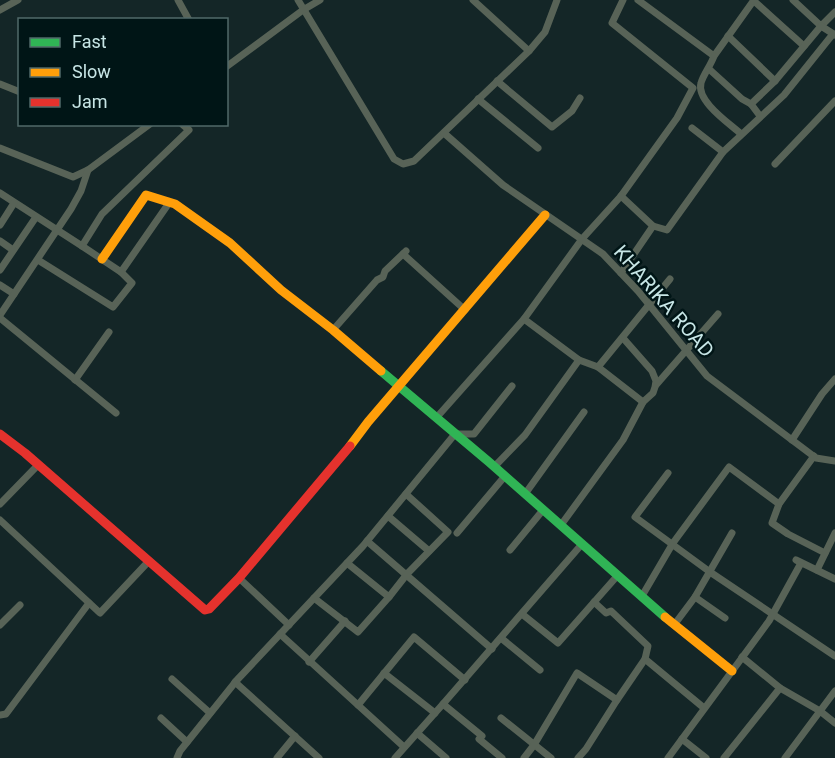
<svg xmlns="http://www.w3.org/2000/svg" width="835" height="758" font-family="Roboto,sans-serif">
<style>
.lines{fill:none;stroke-linecap:round;stroke-linejoin:round}
.street{stroke:#586357;stroke-width:7}
.fast{stroke:#30b455;stroke-width:9}
.slow{stroke:#ff9f0a;stroke-width:9}
.jam{stroke:#e5322d;stroke-width:9}
.labels{text-anchor:middle;stroke-width:5;stroke-linejoin:round;paint-order:stroke}
.street-label{font-size:20px;fill:#c7e6e6;stroke:#001516}
</style>
<rect width="100%" height="100%" fill="#142627"/>
<g class="lines">
<g class="street">
<polyline points="178,0 189,20"/>
<polyline points="298,0 394,159 403,164 414,161 529,51 545,32 557,0"/>
<polyline points="473,0 529,51"/>
<polyline points="623,0 612,23 693,88 677,118 621,196 582,239 524,319 579,360 598,367 643,402"/>
<polyline points="638,0 714,56 754,0"/>
<polyline points="793,0 821,26 835,12"/>
<polyline points="754,1 804,46"/>
<polyline points="0,10 18,0"/>
<polyline points="728,36 775,81"/>
<path d="M 714,56 C 711,65 703,75 701,83 C 696,101 729,123 741,134"/>
<polyline points="226,67 303,10 320,0"/>
<polyline points="709,69 742,99 751,104 760,116"/>
<polyline points="497,81 552,127 572,111 580,98"/>
<polyline points="0,84 20,92"/>
<polyline points="478,99 538,148"/>
<polyline points="751,104 775,81 821,26 835,35"/>
<polyline points="692,128 723,152 784,95 833,34"/>
<polyline points="444,133 503,185 603,254 638,291 707,376 816,458 835,461"/>
<polyline points="0,148 73,177 88,170 150,124"/>
<polyline points="775,164 835,101"/>
<polyline points="0,193 82,246"/>
<polyline points="169,203 121,272 82,246 102,214 189,130 182,124"/>
<polyline points="0,225 14,203"/>
<polyline points="653,226 667,230 723,152"/>
<polyline points="0,241 13,250"/>
<polyline points="403,254 465,310"/>
<polyline points="38,260 113,307 132,283 121,272"/>
<polyline points="0,270 36,217"/>
<polyline points="621,273 653,226 621,196"/>
<polyline points="0,285 14,294"/>
<polyline points="0,315 71,209 81,191 88,170"/>
<polyline points="0,318 116,413"/>
<polyline points="333,330 377,280 383,277 385,271 406,251"/>
<polyline points="598,367 670,279"/>
<polyline points="75,380 109,332"/>
<polyline points="656,385 718,314"/>
<polyline points="437,417 524,319"/>
<polyline points="792,440 822,394 835,379"/>
<polyline points="814,456 779,504 772,523 788,534 825,553"/>
<polyline points="494,467 525,435 579,360"/>
<polyline points="668,473 635,517 710,572 835,656"/>
<polyline points="525,494 584,412"/>
<polyline points="0,504 37,466"/>
<polyline points="388,516 429,551"/>
<polyline points="0,520 100,613 148,562"/>
<polyline points="561,525 623,440 643,402 653,393 655,387 656,381 652,371 623,338"/>
<polyline points="457,533 505,476"/>
<polyline points="367,541 492,649"/>
<polyline points="510,550 543,510"/>
<polyline points="796,560 835,579"/>
<polyline points="347,563 389,597 407,574 448,532 406,494"/>
<polyline points="817,570 835,533"/>
<polyline points="239,578 289,625"/>
<polyline points="642,596 673,543 729,467 779,504"/>
<polyline points="695,597 725,618"/>
<polyline points="314,598 358,632 389,597"/>
<polyline points="594,602 606,613 611,611 648,646 645,659 704,708"/>
<polyline points="522,614 558,643 618,575"/>
<polyline points="0,625 20,605"/>
<polyline points="674,625 695,597 732,533"/>
<polyline points="280,634 404,747"/>
<polyline points="501,638 540,670"/>
<polyline points="309,662 345,621"/>
<polyline points="384,673 435,713"/>
<polyline points="172,679 210,713"/>
<polyline points="235,682 319,758"/>
<polyline points="780,688 820,711 835,723"/>
<polyline points="617,700 645,659"/>
<polyline points="358,705 414,637 465,680"/>
<polyline points="0,715 6,714 89,603"/>
<polyline points="161,718 187,742"/>
<polyline points="501,718 551,758"/>
<polyline points="417,733 446,758"/>
<polyline points="682,739 706,758"/>
<polyline points="177,758 180,751 237,680 363,546 455,434 474,434 512,386"/>
<polyline points="277,758 295,736"/>
<polyline points="395,758 443,704"/>
<polyline points="502,758 479,739 482,736 443,704 582,544"/>
<polyline points="524,758 534,745 577,673 617,700 586,749 578,758"/>
<polyline points="668,758 769,621 801,563"/>
<polyline points="724,758 780,688 742,657"/>
<polyline points="785,758 835,691"/>
</g>
<polyline class="fast" points="381,371 489,462 665,617"/>
<g class="slow">
<polyline points="102,259 146,195 175,204 230,243 281,290 333,330 381,371"/>
<polyline points="350,446 368,422 545,215"/>
<polyline points="665,617 732,671"/>
</g>
<polyline class="jam" points="0,434 25,453 205,610 209,609 239,578 350,446"/>
</g>
<g class="labels">
<g class="street-label">
<text transform="translate(664 301) rotate(49)" y="7">KHARIKA ROAD</text>
</g>
</g>
<rect x="18" y="18" width="210" height="108" fill="#001516" stroke="#506969" stroke-width="1.5"/>
<rect x="30" y="38" width="30" height="9" fill="#30b455" stroke="#506969" stroke-width="1.5"/>
<text x="72" y="48" font-size="18" fill="#c7e6e6">Fast</text>
<rect x="30" y="68" width="30" height="9" fill="#ff9f0a" stroke="#506969" stroke-width="1.5"/>
<text x="72" y="78" font-size="18" fill="#c7e6e6">Slow</text>
<rect x="30" y="98" width="30" height="9" fill="#e5322d" stroke="#506969" stroke-width="1.5"/>
<text x="72" y="108" font-size="18" fill="#c7e6e6">Jam</text>
</svg>
